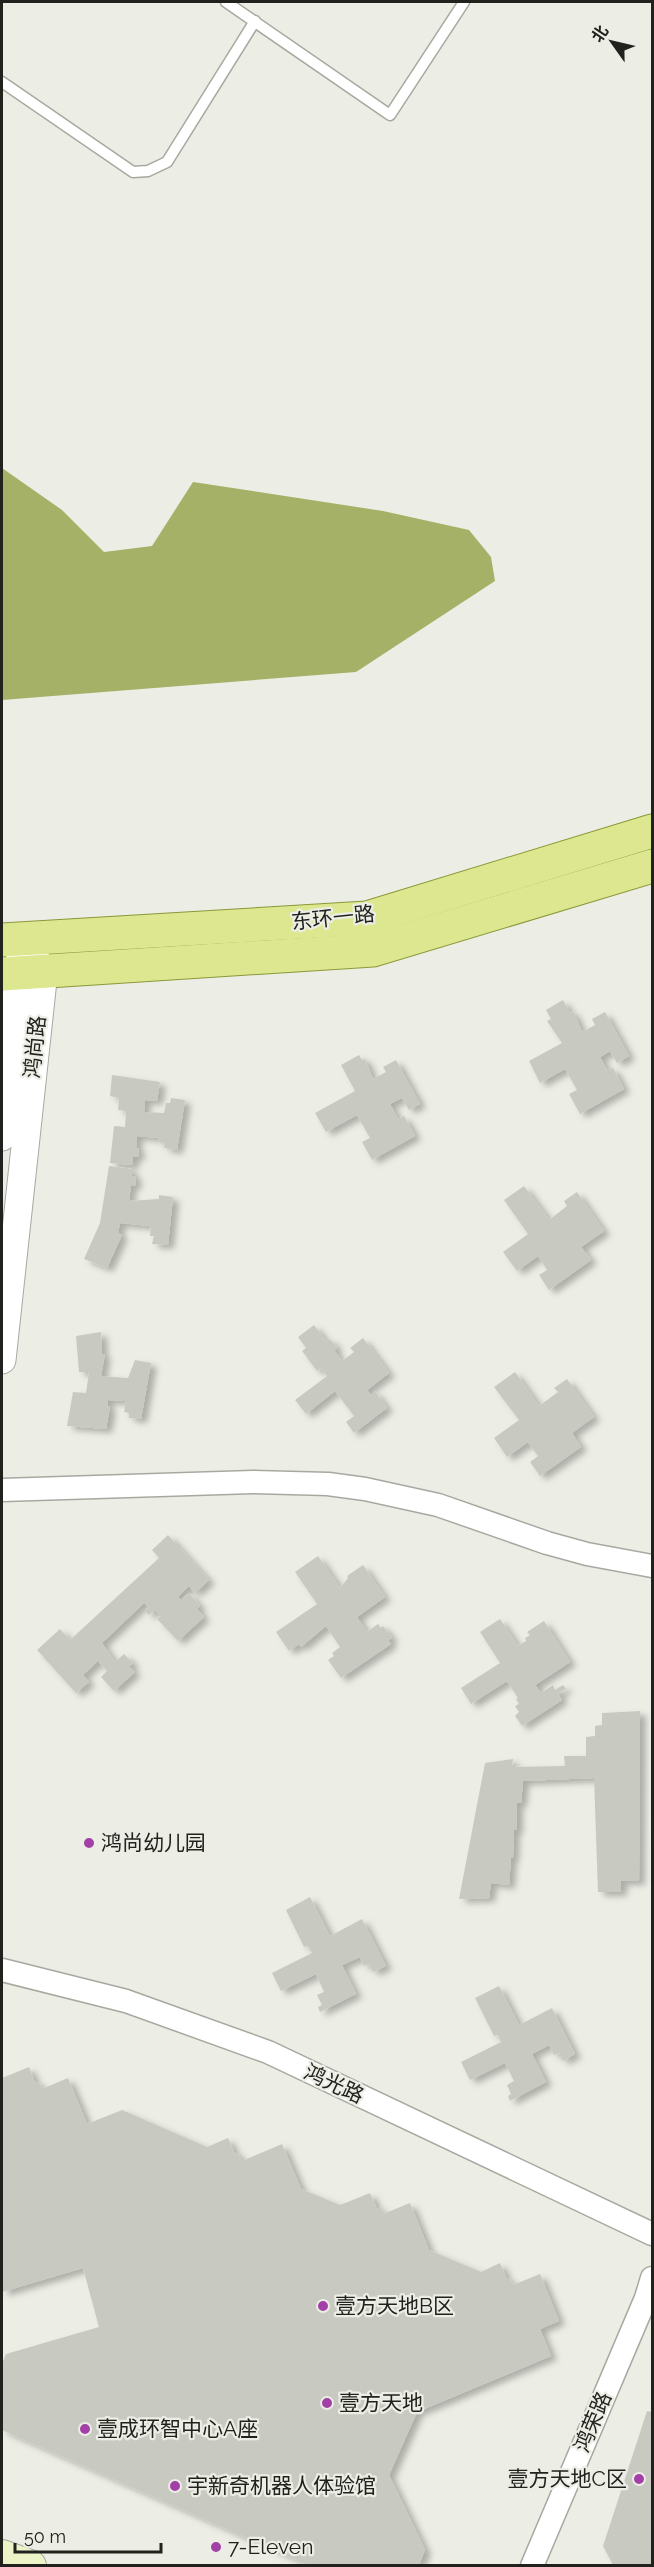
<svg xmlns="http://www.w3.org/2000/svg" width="654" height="2567" font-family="Raleway,'Noto Sans SC',sans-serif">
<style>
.forest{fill:#a5b167}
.building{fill:#c8cac1;filter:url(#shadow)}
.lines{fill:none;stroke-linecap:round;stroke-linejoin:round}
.service-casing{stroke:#a7a9a0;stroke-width:13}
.minor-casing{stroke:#a7a9a0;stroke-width:25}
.tertiary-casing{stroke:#a7a9a0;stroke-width:29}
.secondary-casing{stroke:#a7a9a0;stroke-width:34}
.primary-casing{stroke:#8b9837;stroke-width:35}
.service{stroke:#fff;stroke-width:10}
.minor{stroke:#fff;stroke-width:22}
.tertiary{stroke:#fff;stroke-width:27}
.secondary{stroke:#edf3c7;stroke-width:32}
.primary{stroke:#dce78f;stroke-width:33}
.poi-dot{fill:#a340a7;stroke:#eceee5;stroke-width:2}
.labels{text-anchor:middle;stroke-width:4.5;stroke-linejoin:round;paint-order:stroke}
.street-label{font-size:21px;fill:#21221e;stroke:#eceee5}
.poi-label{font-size:21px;fill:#21221e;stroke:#eceee5;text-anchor:start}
</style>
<defs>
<filter id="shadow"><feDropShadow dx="6" dy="4" stdDeviation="3" flood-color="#0004"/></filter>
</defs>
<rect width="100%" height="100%" fill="#eceee5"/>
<polygon class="forest" points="2,468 62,510 104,552 152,546 193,482 383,511 469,530 491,557 495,581 356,672 2,700"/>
<g class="building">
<polygon points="563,1000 570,1013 573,1011 582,1032 595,1025 592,1019 605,1012 629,1056 617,1063 610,1051 600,1057 607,1070 613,1068 624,1089 580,1114 569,1094 577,1090 565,1069 540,1083 529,1061 562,1043 547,1021 551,1019 546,1010"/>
<polygon points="359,1055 362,1060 365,1059 373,1079 386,1072 383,1067 396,1060 420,1104 409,1110 402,1098 390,1104 398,1119 404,1116 415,1136 372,1160 362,1142 370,1138 357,1115 326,1132 315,1113 355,1091 341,1065"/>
<polygon points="112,1075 160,1082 157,1101 145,1100 144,1112 164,1113 166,1103 170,1103 171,1098 185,1100 177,1150 164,1148 165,1143 158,1142 159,1138 137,1136 136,1148 139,1149 138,1157 133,1157 133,1165 110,1163 114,1126 125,1127 126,1111 118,1110 119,1098 110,1096"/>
<polygon points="109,1166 132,1169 132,1176 136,1176 135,1186 131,1185 129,1201 159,1199 159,1195 173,1197 168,1245 152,1244 154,1236 150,1236 151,1226 120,1223 118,1233 122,1235 107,1268 84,1259 100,1223"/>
<polygon points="524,1186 549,1220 567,1206 564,1201 577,1192 604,1231 581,1247 591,1260 549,1290 539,1275 547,1270 538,1256 517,1271 503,1252 528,1234 504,1200"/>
<polygon points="314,1325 326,1341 330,1339 337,1348 334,1350 342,1361 354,1352 350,1348 363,1338 389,1373 367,1390 371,1395 375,1391 387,1408 354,1433 346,1422 354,1416 335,1391 306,1414 295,1400 327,1376 321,1368 317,1371 302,1351 306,1348 298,1337"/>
<polygon points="101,1332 102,1354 105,1354 101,1376 128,1378 135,1360 151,1363 141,1419 129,1418 129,1413 124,1412 126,1401 108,1400 107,1406 110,1407 106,1429 67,1426 73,1392 86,1393 89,1372 79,1372 76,1336"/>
<polygon points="515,1372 539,1406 558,1392 554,1388 567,1379 594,1417 572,1433 581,1447 540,1476 530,1462 538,1456 528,1442 507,1457 494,1438 519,1420 494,1387"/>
<polygon points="168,1535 209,1580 195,1593 189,1586 178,1597 181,1600 189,1593 200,1606 197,1609 204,1617 178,1641 157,1619 161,1616 155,1610 149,1615 145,1611 148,1607 144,1603 102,1643 115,1662 124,1654 133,1663 129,1666 135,1672 114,1691 101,1677 107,1671 98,1661 83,1675 89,1682 76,1693 37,1650 60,1629 70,1640 159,1558 152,1550"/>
<polygon points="318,1556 340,1588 348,1578 347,1576 363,1565 385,1597 357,1617 367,1632 378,1624 381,1628 383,1626 392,1638 388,1640 391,1644 341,1678 328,1660 334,1656 332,1653 340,1647 326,1626 301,1647 299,1644 289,1651 276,1632 317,1604 295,1572"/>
<polygon points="500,1619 518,1646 526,1641 525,1638 530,1635 527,1632 544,1621 570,1662 535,1685 541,1693 553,1685 555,1690 563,1685 566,1689 558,1694 562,1700 522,1726 515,1716 519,1712 515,1706 519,1704 516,1699 518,1698 507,1681 471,1704 461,1688 500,1663 480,1632"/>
<polygon points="640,1711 639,1881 621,1881 621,1892 598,1892 594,1778 523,1781 521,1803 517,1803 517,1830 514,1830 513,1858 511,1858 509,1885 491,1883 489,1898 459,1899 485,1763 513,1759 512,1767 565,1766 564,1756 586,1756 586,1737 595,1736 595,1726 602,1725 602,1713"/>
<polygon points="310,1897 330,1936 362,1919 386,1966 373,1972 369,1964 364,1966 360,1957 342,1965 356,1994 320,2012 318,2007 322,2005 317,1995 324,1992 316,1974 281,1991 272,1973 312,1953 308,1946 304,1947 286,1910"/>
<polygon points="499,1986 519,2025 552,2008 575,2054 563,2061 559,2053 554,2055 549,2045 532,2054 546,2082 510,2101 508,2096 511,2094 507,2085 514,2081 505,2063 470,2080 461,2062 501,2042 498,2035 494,2036 475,1998"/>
<polygon points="29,2067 35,2083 39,2082 42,2089 68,2078 87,2124 122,2110 207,2147 228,2138 235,2154 238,2153 242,2161 282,2144 301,2189 340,2205 370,2193 377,2209 381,2207 383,2214 410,2203 429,2250 481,2272 500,2263 507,2280 510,2278 513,2285 540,2274 559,2321 540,2329 551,2356 417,2412 389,2475 425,2550 419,2565 308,2565 2,2430 2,2364 6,2354 99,2327 83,2268 2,2292 2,2078"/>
<polygon points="647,2411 652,2412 652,2565 613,2565 603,2546"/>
</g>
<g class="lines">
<g class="service-casing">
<g id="service">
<polyline points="226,2 390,115 464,2"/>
<polyline points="2,82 133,172 148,171 167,162 255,21"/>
</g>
</g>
<g class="minor-casing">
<g id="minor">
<polyline points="2,1490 253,1482 328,1484 365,1489 438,1505 547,1543 587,1554 652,1566"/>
<polyline points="2,1970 126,2001 268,2052 652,2234"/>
<polyline points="532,2566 646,2298 652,2278"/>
</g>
</g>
<g class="tertiary-casing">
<g id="tertiary">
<polyline points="2,1137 20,955"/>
<polyline points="2,1360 44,971 33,955"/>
</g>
</g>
<g class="secondary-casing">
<polyline id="secondary" points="2,2556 30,2566"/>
</g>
<g class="primary-casing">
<g id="primary">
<polyline points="2,940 367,918 652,831"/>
<polyline points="2,974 373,950 652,866"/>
</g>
</g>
<use href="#service" class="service"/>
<use href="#minor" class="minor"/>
<use href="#tertiary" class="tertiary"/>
<use href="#secondary" class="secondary"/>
<use href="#primary" class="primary"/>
</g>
<g class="poi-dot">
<circle cx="89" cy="1843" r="6"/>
<circle cx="323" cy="2306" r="6"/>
<circle cx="327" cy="2403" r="6"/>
<circle cx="85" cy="2429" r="6"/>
<circle cx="639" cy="2479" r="6"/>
<circle cx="175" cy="2486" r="6"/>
<circle cx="216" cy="2547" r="6"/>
</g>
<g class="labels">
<g class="street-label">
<text transform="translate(333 918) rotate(-6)" y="7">东环一路</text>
<text transform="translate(35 1047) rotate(-84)" y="7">鸿尚路</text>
<text transform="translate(334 2084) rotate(25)" y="7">鸿光路</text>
<text transform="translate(593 2422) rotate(-67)" y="7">鸿荣路</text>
</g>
<g class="poi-label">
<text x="101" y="1850">鸿尚幼儿园</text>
<text x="335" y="2313">壹方天地B区</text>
<text x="339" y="2410">壹方天地</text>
<text x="97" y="2436">壹成环智中心A座</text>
<text x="627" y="2486" text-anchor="end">壹方天地C区</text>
<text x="187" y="2493">宇新奇机器人体验馆</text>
<text x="228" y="2554">7-Eleven</text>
</g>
</g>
<rect width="654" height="2567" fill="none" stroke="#21221e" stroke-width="6"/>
<g transform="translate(612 42) rotate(304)" stroke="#eceee5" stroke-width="4.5" paint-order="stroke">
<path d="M0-4.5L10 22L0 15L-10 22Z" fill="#21221e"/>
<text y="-9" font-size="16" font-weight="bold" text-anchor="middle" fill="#21221e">北</text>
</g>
<path d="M15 2543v9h146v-9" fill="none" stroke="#21221e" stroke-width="3"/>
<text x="24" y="2543" font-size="18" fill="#21221e" stroke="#eceee5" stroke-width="4.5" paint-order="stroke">50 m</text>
</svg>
